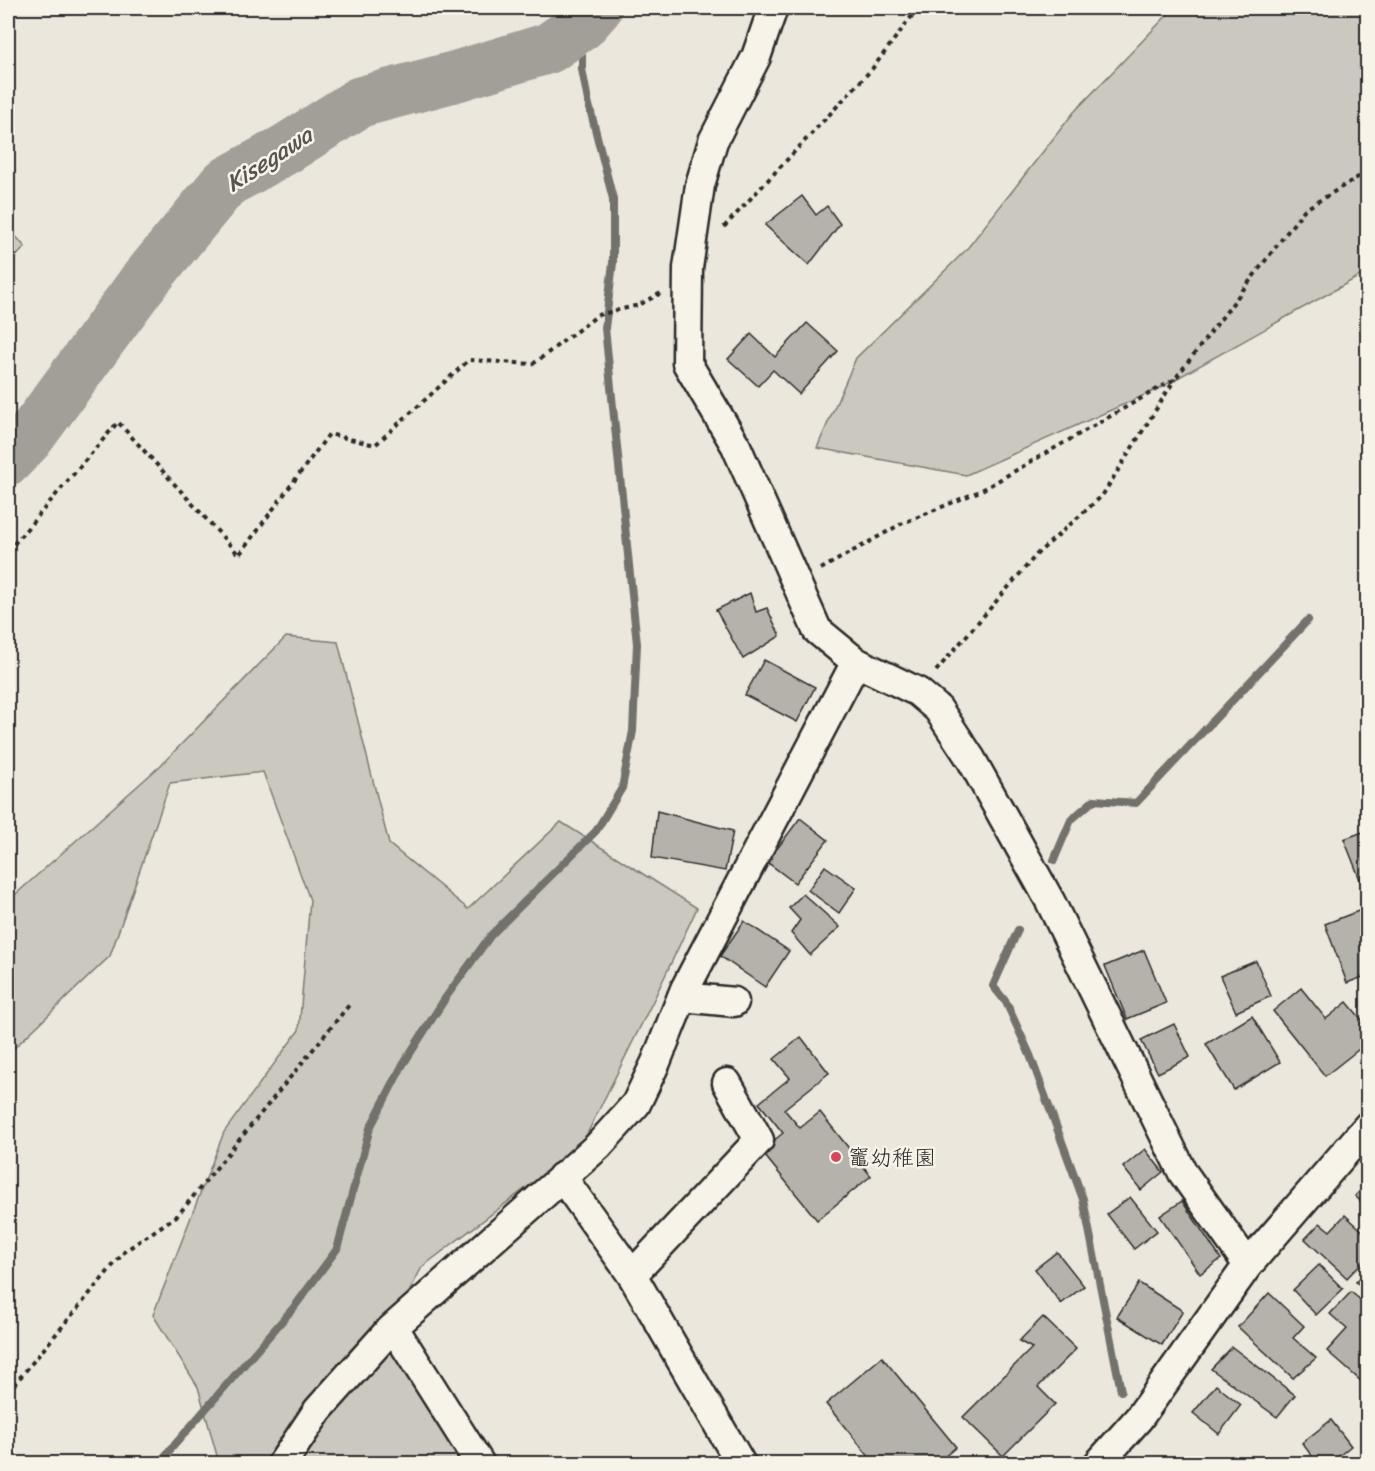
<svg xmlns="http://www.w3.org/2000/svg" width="1375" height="1471" font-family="Sriracha,'Klee One',sans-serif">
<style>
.green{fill:#cbc8bf;stroke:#7b7a75;stroke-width:1.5}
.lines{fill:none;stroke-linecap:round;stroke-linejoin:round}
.stream{stroke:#72716c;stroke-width:8}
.river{stroke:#a29f98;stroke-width:51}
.building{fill:#b5b2ab;stroke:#2b2b2b;stroke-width:1.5}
.street-casing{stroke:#2b2b2b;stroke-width:33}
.path{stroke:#2b2b2b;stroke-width:4;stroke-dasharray:4.5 4.5;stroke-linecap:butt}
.street{stroke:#f7f3e8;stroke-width:28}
.poi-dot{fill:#d1495b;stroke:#f7f3e8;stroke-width:2}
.labels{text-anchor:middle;stroke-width:5;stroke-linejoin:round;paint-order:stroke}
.poi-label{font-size:22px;fill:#2b2b2b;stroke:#f7f3e8;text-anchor:start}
.water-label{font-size:24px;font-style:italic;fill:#555451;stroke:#f7f3e8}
</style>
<rect width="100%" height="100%" fill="#ebe7dd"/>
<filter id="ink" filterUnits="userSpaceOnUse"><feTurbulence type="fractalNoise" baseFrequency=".0167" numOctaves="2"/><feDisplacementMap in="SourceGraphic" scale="12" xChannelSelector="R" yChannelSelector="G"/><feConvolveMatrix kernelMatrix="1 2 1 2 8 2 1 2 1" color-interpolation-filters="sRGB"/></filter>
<g filter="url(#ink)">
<g class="green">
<polygon points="1174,8 1367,8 1367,272 1158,389 966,475 817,448 856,358 966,250 1074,112"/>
<polygon points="8,227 25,247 8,265"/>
<polygon points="286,637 338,642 389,844 468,909 561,822 697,908 655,997 581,1146 422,1267 388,1333 472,1463 219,1463 198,1387 153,1315 224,1132 299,1030 310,900 263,772 170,783 110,956 8,1054 8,901 161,765"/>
</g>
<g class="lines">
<g class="stream">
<polyline points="1054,860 1071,820 1094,800 1136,803 1308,620"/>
<polyline points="1018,930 993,986 1006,1002 1030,1055 1083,1199 1121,1391"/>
<polyline points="158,1464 295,1306 337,1249 370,1128 402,1066 446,997 491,935 596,831 622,788 633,731 637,644 605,328 613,263 613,199 588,101 582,69 582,25"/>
</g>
<polyline class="river" points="8,460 28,439 141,285 225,183 286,149 360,102 457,76 549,48 582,25 597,8"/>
</g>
<g class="building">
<polygon points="802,196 816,215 827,206 840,224 809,265 765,225"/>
<polygon points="807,323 838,351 799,394 773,370 758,386 728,359 751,334 775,357"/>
<polygon points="750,593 756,612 767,608 780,636 743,659 716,610"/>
<polygon points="764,660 815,687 797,722 745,695"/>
<polygon points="657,811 733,831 725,871 652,858"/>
<polygon points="800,818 828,840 795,883 767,862"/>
<polygon points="1368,830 1368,900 1344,839"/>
<polygon points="825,866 856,888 839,913 808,890"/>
<polygon points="803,894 840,927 810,955 791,933 800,920 789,908"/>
<polygon points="1361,910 1368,928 1368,975 1347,983 1325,924"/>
<polygon points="744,921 789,951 765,987 720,956"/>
<polygon points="1144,950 1166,1003 1127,1019 1105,966"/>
<polygon points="1256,961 1271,996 1236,1012 1220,976"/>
<polygon points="1301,988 1326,1019 1347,1002 1368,1027 1368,1042 1325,1076 1273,1011"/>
<polygon points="1252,1016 1280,1062 1234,1090 1206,1044"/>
<polygon points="1174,1024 1190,1057 1158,1073 1141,1040"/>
<polygon points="801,1037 829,1073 784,1109 800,1128 820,1112 871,1176 817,1220 761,1151 783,1133 759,1103 790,1078 774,1059"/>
<polygon points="1145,1149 1163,1172 1141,1190 1123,1167"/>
<polygon points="1368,1183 1368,1208 1355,1196"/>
<polygon points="1130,1197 1157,1231 1134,1249 1107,1214"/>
<polygon points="1182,1201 1221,1259 1200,1274 1160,1216"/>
<polygon points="1345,1215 1368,1236 1368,1256 1347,1278 1305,1239 1320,1223 1330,1231"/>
<polygon points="1057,1252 1084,1286 1061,1304 1035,1269"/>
<polygon points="1319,1265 1343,1289 1316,1315 1293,1290"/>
<polygon points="1368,1270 1368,1292 1356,1282"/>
<polygon points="1139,1283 1183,1311 1162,1345 1117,1317"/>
<polygon points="1351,1292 1368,1306 1368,1376 1362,1382 1327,1351 1347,1329 1330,1314"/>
<polygon points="1269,1293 1304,1326 1293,1338 1316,1358 1293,1378 1238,1327"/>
<polygon points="1043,1317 1076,1349 1038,1387 1055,1404 1003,1456 963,1417 1032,1348 1019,1341"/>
<polygon points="1232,1347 1295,1395 1277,1417 1211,1369"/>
<polygon points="882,1357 956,1447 936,1464 875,1464 826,1404"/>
<polygon points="1216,1385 1241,1405 1219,1434 1193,1413"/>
<polygon points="1331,1420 1351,1446 1329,1464 1318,1464 1302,1443"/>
</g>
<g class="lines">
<g class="street-casing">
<g id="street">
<polyline points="773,8 756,57 713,141 700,185 688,268 687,363 736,446 817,630 856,662 918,692 938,709 971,759 1050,901 1183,1173 1248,1265"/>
<polyline points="682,997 734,1002"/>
<polyline points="562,1177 632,1275 741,1464"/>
<polyline points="632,1275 759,1140 727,1083"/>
<polyline points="394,1328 480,1464"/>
<polyline points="282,1464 318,1410 387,1333 598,1146 636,1104 656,1062 685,989 856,662"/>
<polyline points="1098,1464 1139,1418 1248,1265 1368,1126"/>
</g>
</g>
<g class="path">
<polyline points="724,227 872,69 918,8"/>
<polyline points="8,551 118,422 239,555 329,434 375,445 469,360 533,364 598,315 639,305 661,293"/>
<polyline points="821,569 901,524 980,491 1175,379 1304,210 1368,171"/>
<polyline points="936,671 1037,554 1102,496 1175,379"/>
<polyline points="8,1392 125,1251 178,1215 350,1004"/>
</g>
<use href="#street" class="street"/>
</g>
</g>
<circle class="poi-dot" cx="836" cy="1157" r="6"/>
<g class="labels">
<g class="poi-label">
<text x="848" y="1165">竈幼稚園</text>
</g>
<g class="water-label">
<text transform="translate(269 159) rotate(-33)" y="8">Kisegawa</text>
</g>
</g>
<rect width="1375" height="1471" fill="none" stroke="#f7f3e8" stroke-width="30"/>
<rect x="15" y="15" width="1345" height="1441" fill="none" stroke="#2b2b2b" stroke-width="2" filter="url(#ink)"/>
</svg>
